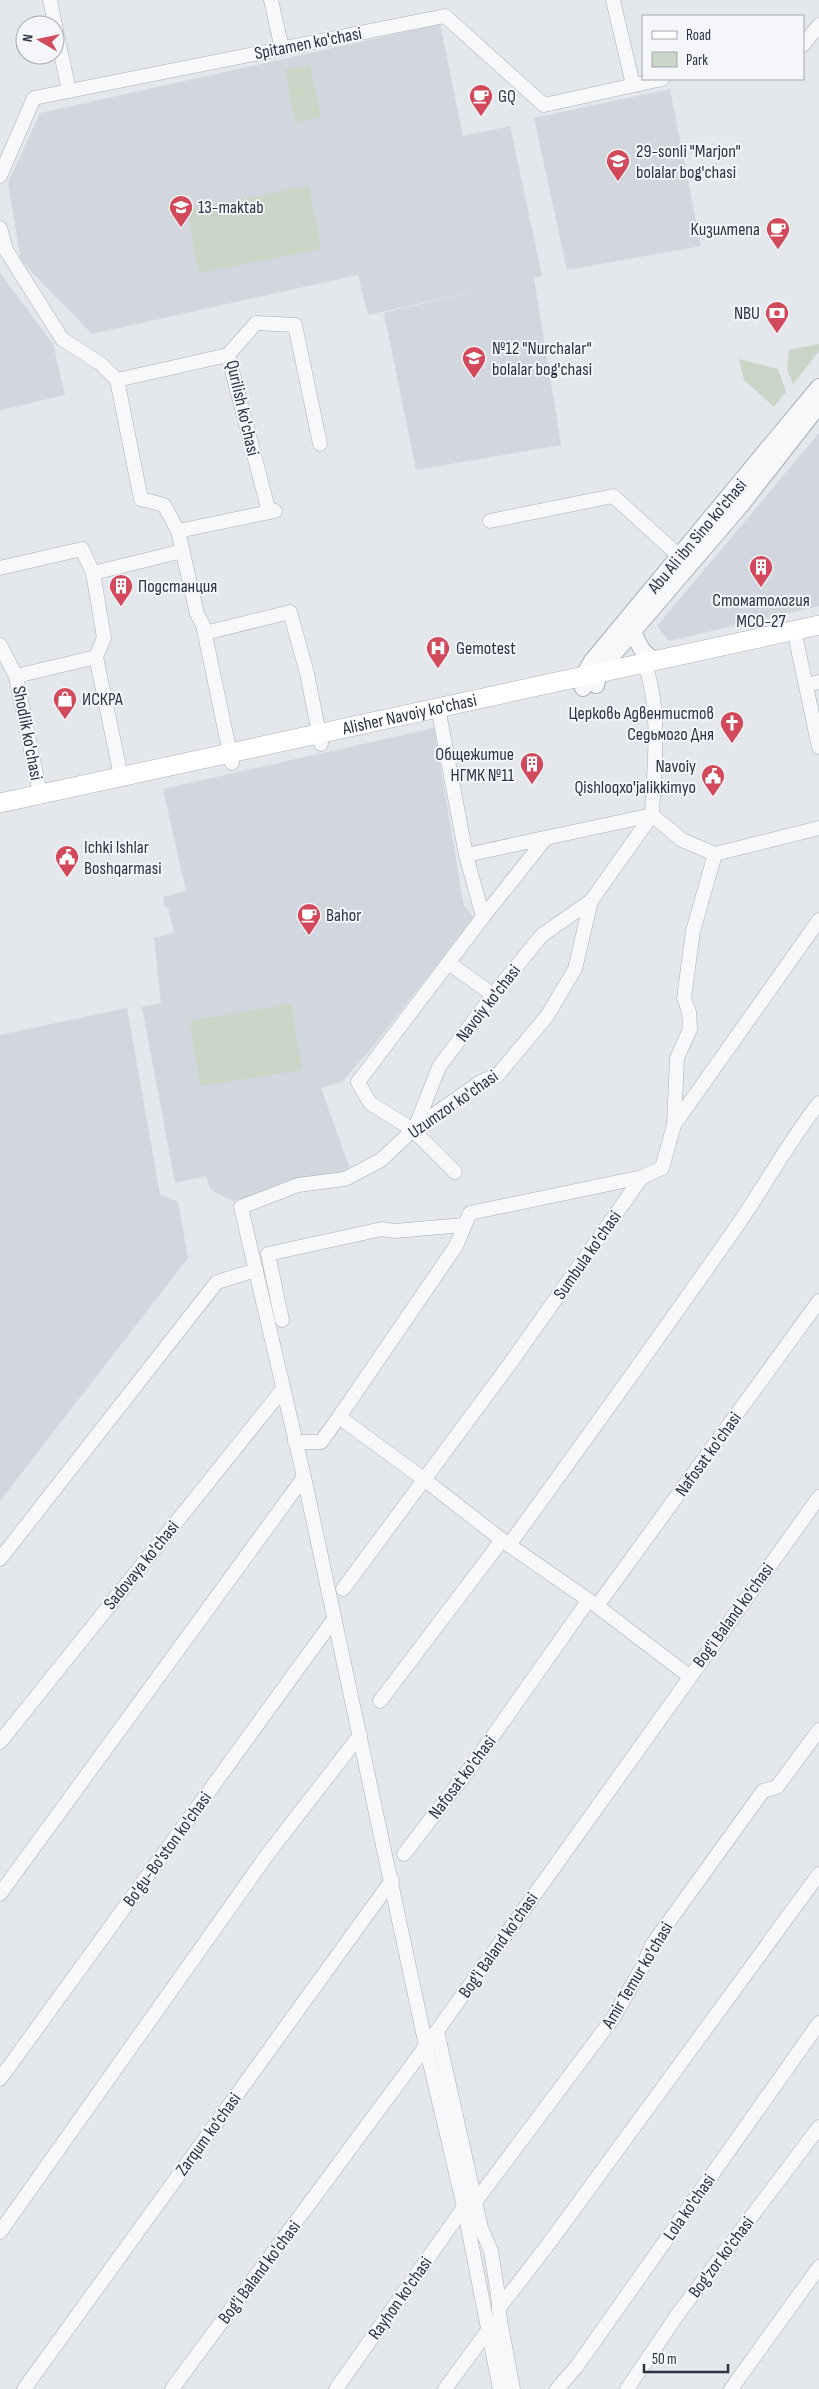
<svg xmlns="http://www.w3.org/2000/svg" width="819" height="2389" font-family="'Sofia Sans Condensed',sans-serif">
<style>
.built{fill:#d2d6de}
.green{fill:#c9d6c5}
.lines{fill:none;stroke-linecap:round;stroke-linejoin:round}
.minor-casing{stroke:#a9aeb7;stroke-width:15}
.tertiary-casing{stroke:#a9aeb7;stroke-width:18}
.secondary-casing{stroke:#a9aeb7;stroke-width:20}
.minor{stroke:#f7f8fa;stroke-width:14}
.tertiary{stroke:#f7f8fa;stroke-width:16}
.secondary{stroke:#fff;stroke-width:19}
.labels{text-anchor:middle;stroke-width:4;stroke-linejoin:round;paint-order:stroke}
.street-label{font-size:18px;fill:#2b3445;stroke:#f4f6f9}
.poi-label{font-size:18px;fill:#2b3445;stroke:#f4f6f9;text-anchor:start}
</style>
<rect width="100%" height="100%" fill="#e4e7ec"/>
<g class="built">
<polygon points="440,24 463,136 510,126 542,276 534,278 561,445 416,470 384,313 484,289 368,315 358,275 92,334 21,261 8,183 40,113"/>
<polygon points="670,89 701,246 567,270 534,118"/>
<polygon points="0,273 53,344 65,395 0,410"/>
<polygon points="819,433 819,606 669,641 657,626"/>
<polygon points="434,728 464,906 474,917 374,1045 342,1082 321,1088 350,1169 233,1201 211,1190 206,1176 175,1183 142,1007 161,1003 154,938 174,933 168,907 165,907 163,897 186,891 163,789"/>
<polygon points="127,1008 160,1194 178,1202 188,1258 0,1501 0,1035"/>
</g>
<g class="green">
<polygon points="310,65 321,117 295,123 285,70"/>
<polygon points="309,186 321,249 199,273 187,210"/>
<polygon points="819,344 819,351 793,384 787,369 789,350"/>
<polygon points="739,359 778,369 786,392 774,407 744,380"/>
<polygon points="291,1004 302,1070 200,1086 190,1021"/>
</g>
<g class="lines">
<g class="minor-casing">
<g id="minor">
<polyline points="50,0 55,25"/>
<polyline points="271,0 282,49"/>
<polyline points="613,0 633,85"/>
<polyline points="55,25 69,91"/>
<polyline points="803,45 819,25"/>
<polyline points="0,176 34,98 445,16 544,105 662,79"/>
<polyline points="0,228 6,250 62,339 101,364 117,380"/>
<polyline points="228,355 256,323 295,325 320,444"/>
<polyline points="228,355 269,512"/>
<polyline points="117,380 141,499 164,505 178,531 197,614 203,625 232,763"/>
<polyline points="117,380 228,355"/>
<polyline points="490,521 613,496 686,562"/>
<polyline points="178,531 275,511"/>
<polyline points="0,568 82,549 93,573 104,638 96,657 121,776"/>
<polyline points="93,573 183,551"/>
<polyline points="794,630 819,747"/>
<polyline points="205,633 290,612 307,673 321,744"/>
<polyline points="0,645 16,676 40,794"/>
<path d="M 644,662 C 662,709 654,766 652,815 L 682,840 L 715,854 L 819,828"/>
<polyline points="16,676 96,657"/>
<polyline points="806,685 819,682"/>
<polyline points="440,718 466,855 483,917"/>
<polyline points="466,855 652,815"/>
<polyline points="449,963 493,995"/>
<polyline points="674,1125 677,1058 690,1029 689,1012 684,998 693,931 715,854"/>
<polyline points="415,1128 439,1067 493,995 542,935 591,901"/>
<polyline points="455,1172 413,1130 370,1103 358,1082 483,917 546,838"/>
<polyline points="282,1320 268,1254 382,1229 394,1231 464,1225"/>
<polyline points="339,1417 456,1246 470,1213 642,1177"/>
<polyline points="295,1442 321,1442 339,1417 425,1480 502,1540 597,1606 689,1676"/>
<path d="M 509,1545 C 586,1439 662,1333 737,1226 C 765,1186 788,1142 819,1103"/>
<polyline points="0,1559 217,1282 256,1270"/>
<polyline points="343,1589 509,1365 642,1177 662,1168 674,1125 819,920"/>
<polyline points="597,1606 819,1301"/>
<polyline points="380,1701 502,1540"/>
<polyline points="0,1742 283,1389"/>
<polyline points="404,1854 471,1767 588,1601"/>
<polyline points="0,1894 304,1477"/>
<polyline points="437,2031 481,2228 491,2251 498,2295 500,2320 513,2389"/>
<polyline points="0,2079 334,1619"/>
<polyline points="475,2202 613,2018 643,1966 652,1945 763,1791 777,1787 819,1730"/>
<polyline points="0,2232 267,1855 360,1735"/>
<polyline points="499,2308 550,2242 819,1874"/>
<polyline points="24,2389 392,1880"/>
<polyline points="172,2389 437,2031 819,1497"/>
<polyline points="336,2389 464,2207"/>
<polyline points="445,2389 489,2329"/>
<polyline points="500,2389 464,2207 426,2046 304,1477 241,1207 298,1185 345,1179 381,1160 415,1128 482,1081 497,1076 547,1016 575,969 591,901 652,815"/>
<polyline points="557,2389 577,2366 819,2023"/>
<polyline points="627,2389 678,2314 819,2127"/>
<polyline points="731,2389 819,2267"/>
</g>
</g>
<g class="tertiary-casing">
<g id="tertiary">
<path d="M 633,632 C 639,644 642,655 656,660"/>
<polyline points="596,685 599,671 741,505 819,405"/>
<polyline points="583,688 584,675 592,661 819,387"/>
</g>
</g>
<g class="secondary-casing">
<g id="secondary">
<path id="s1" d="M 0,803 L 819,625"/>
</g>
</g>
<use href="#minor" class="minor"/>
<use href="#tertiary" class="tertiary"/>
<use href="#secondary" class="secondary"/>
</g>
<defs>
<g id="cafe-pin" transform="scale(1.25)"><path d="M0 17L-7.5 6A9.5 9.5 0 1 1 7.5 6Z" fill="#d1495b" stroke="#f4f6f9"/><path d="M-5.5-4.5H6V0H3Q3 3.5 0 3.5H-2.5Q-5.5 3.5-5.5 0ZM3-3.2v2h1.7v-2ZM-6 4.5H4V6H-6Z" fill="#fff"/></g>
<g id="school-pin" transform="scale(1.25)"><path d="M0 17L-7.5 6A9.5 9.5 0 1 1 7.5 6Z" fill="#d1495b" stroke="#f4f6f9"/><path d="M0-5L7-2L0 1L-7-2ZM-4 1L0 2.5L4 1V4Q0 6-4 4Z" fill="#fff"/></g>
<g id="bank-pin" transform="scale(1.25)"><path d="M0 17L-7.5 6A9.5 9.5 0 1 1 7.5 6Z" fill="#d1495b" stroke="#f4f6f9"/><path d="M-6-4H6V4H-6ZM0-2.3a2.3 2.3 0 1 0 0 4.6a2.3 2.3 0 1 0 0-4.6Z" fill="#fff"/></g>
<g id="building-pin" transform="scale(1.25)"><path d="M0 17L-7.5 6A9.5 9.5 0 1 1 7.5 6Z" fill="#d1495b" stroke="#f4f6f9"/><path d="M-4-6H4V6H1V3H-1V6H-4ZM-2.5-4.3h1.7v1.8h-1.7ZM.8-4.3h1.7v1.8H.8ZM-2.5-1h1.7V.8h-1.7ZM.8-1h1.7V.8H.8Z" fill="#fff"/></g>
<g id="hospital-pin" transform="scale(1.25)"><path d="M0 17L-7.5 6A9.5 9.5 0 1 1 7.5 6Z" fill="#d1495b" stroke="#f4f6f9"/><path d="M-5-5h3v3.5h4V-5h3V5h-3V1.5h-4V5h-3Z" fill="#fff"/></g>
<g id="shop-pin" transform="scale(1.25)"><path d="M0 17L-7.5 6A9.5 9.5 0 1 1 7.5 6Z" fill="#d1495b" stroke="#f4f6f9"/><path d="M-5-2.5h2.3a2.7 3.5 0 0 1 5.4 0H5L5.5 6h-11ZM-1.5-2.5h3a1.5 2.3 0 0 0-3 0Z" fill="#fff"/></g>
<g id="church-pin" transform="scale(1.25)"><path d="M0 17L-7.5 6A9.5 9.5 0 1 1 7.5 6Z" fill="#d1495b" stroke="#f4f6f9"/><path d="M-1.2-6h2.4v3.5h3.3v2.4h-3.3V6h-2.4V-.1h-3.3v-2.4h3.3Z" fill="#fff"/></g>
<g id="civic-pin" transform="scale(1.25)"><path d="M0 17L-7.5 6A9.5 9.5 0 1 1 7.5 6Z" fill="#d1495b" stroke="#f4f6f9"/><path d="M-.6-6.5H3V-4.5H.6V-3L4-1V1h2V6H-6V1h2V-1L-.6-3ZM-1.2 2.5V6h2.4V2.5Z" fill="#fff"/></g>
</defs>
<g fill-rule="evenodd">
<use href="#cafe-pin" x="481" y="96"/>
<use href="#school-pin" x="618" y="161"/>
<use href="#school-pin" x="181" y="207"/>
<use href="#cafe-pin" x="778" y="229"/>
<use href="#bank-pin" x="777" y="313"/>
<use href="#school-pin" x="474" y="358"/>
<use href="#building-pin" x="761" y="567"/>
<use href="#building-pin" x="121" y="586"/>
<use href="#hospital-pin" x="438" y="648"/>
<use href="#shop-pin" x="65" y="699"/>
<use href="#church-pin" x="732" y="723"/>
<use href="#building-pin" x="532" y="764"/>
<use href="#civic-pin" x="713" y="776"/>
<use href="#civic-pin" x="67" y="857"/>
<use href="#cafe-pin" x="309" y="915"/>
</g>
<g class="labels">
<g class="street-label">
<text transform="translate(308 43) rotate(-11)" y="6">Spitamen ko'chasi</text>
<text transform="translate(243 408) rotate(77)" y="6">Qurilish ko'chasi</text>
<text transform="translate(697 536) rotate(-50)" y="6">Abu Ali ibn Sino ko'chasi</text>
<text dy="6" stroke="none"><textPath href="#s1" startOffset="419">Alisher Navoiy ko'chasi</textPath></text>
<text transform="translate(28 733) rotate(79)" y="6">Shodlik ko'chasi</text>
<text transform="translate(488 1003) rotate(-52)" y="6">Navoiy ko'chasi</text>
<text transform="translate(453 1104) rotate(-35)" y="6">Uzumzor ko'chasi</text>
<text transform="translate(587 1255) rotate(-55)" y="6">Sumbula ko'chasi</text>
<text transform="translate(708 1454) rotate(-54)" y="6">Nafosat ko'chasi</text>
<text transform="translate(141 1565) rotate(-51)" y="6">Sadovaya ko'chasi</text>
<text transform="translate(733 1615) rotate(-54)" y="6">Bog'i Baland ko'chasi</text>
<text transform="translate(462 1777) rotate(-53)" y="6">Nafosat ko'chasi</text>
<text transform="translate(167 1849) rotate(-54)" y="6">Bo'gu-Bo'ston ko'chasi</text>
<text transform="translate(498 1945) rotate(-55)" y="6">Bog'i Baland ko'chasi</text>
<text transform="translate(637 1975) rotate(-59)" y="6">Amir Temur ko'chasi</text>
<text transform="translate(208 2134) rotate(-54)" y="6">Zarqum ko'chasi</text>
<text transform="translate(689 2207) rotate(-55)" y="6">Lola ko'chasi</text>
<text transform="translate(721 2257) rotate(-53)" y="6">Bog'zor ko'chasi</text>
<text transform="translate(259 2272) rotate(-53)" y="6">Bog'i Baland ko'chasi</text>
<text transform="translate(400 2298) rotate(-55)" y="6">Rayhon ko'chasi</text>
</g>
<g class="poi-label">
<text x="498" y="102">GQ</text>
<text x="636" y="157">29-sonli "Marjon"<tspan x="636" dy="21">bolalar bog'chasi</tspan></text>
<text x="198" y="213">13-maktab</text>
<text x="760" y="235" text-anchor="end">Кизилтепа</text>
<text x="760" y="319" text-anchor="end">NBU</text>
<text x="492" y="354">№12 "Nurchalar"<tspan x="492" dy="21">bolalar bog'chasi</tspan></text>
<text x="138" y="592">Подстанция</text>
<text x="761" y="606" text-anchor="middle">Стоматология<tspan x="761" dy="21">МСО-27</tspan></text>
<text x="456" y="654">Gemotest</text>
<text x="82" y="705">ИСКРА</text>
<text x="714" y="719" text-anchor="end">Церковь Адвентистов<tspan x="714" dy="21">Седьмого Дня</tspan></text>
<text x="514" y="760" text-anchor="end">Общежитие<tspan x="514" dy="21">НГМК №11</tspan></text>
<text x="696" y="772" text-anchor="end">Navoiy<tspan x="696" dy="21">Qishloqxo'jalikkimyo</tspan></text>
<text x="84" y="853">Ichki Ishlar<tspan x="84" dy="21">Boshqarmasi</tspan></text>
<text x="326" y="921">Bahor</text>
</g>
</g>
<rect x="642" y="15" width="162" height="65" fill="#f4f6f9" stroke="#a4a8b1"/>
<rect x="652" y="31" width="25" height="8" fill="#ffffff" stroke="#a4a8b1"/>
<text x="686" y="40" font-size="15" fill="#2b3445">Road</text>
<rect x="652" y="52" width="25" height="15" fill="#c9d6c5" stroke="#a4a8b1"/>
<text x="686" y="65" font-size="15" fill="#2b3445">Park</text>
<g transform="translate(40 40) rotate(279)"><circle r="24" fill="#f4f6f9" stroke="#a4a8b1"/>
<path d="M0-4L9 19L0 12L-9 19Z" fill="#d1495b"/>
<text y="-8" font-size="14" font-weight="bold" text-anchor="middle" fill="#2b3445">N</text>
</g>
<path d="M644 2364v8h84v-8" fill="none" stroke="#2b3445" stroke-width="2.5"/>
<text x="652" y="2364" font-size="15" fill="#2b3445" stroke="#f4f6f9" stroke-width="4" paint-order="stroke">50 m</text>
</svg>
